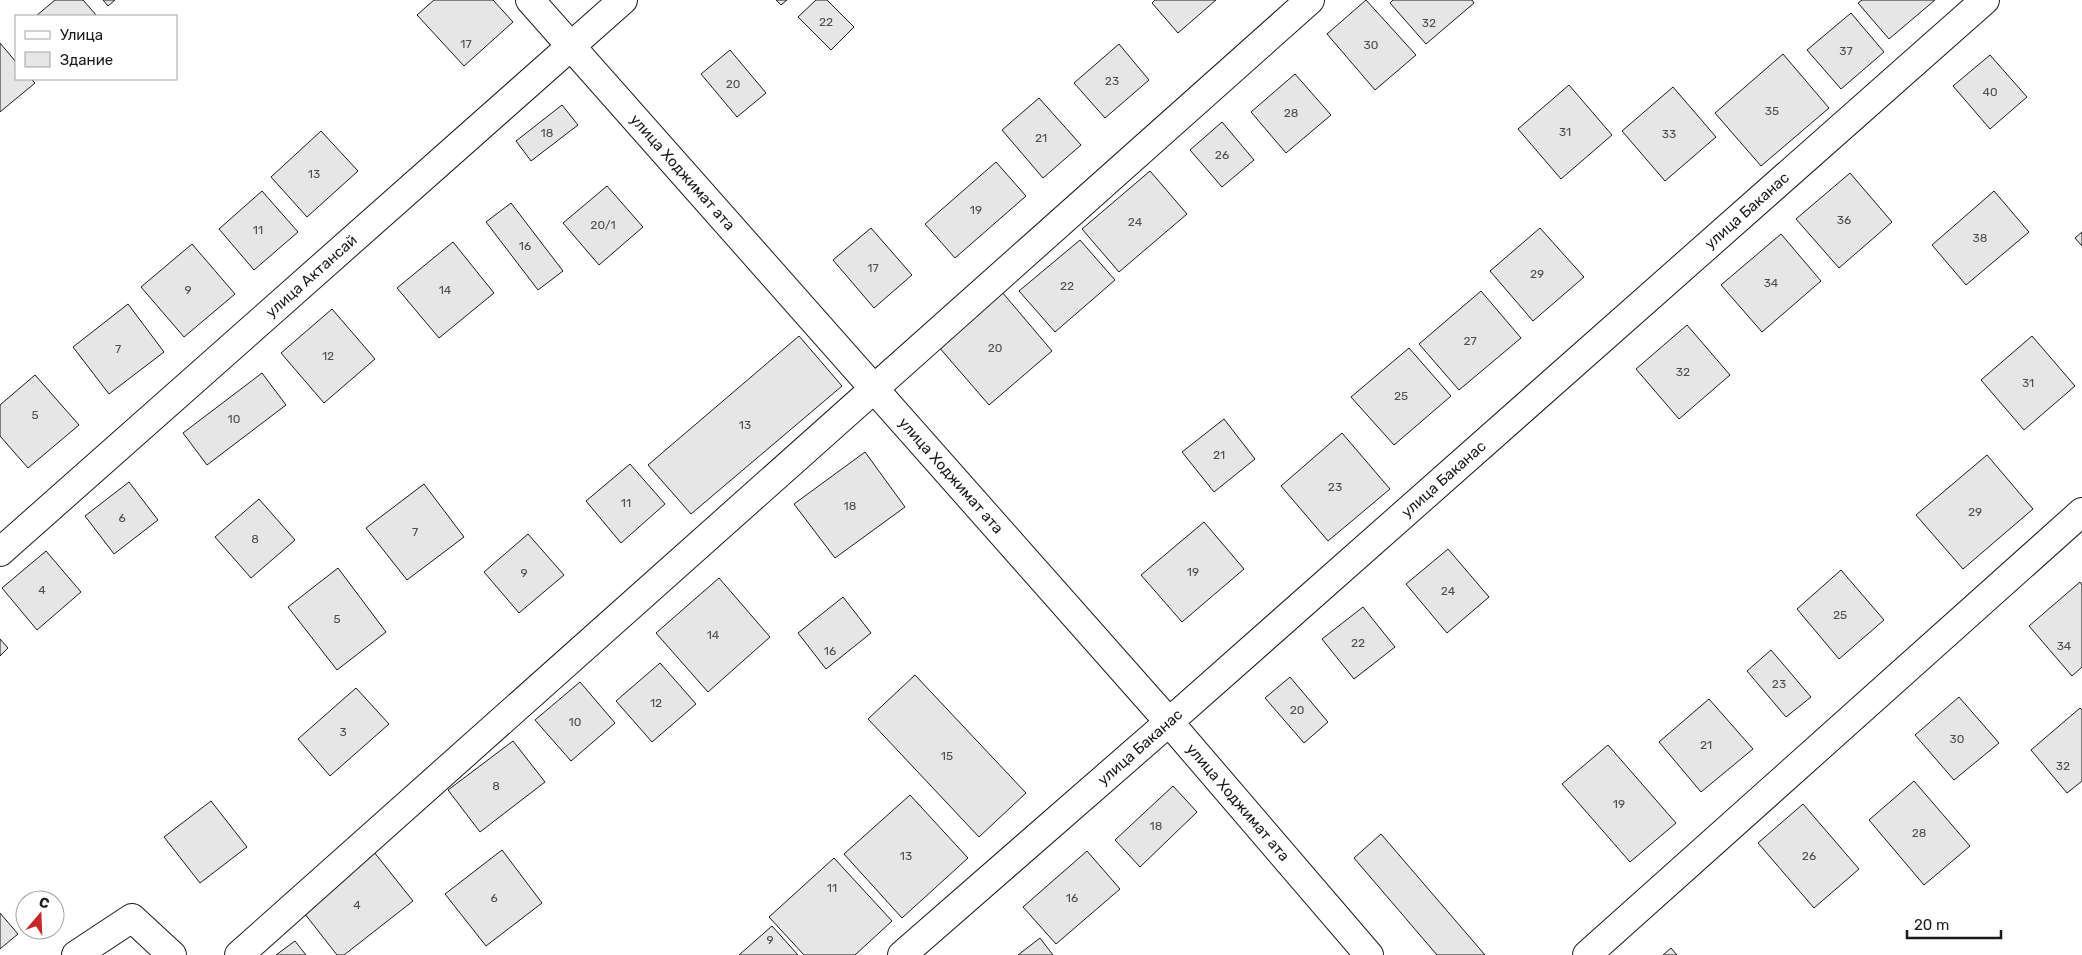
<svg xmlns="http://www.w3.org/2000/svg" width="2082" height="955" font-family="Rubik,sans-serif">
<style>
.building{fill:#e6e6e6;stroke:#1a1a1a}
.lines{fill:none;stroke-linecap:round;stroke-linejoin:round}
.minor-casing{stroke:#1a1a1a;stroke-width:30}
.minor{stroke:#fff;stroke-width:28}
.labels{text-anchor:middle;stroke-width:4;stroke-linejoin:round;paint-order:stroke}
.number-label{font-size:12px;fill:#4d4d4d}
.street-label{font-size:15px;fill:#1a1a1a;stroke:#fff}
</style>
<rect width="100%" height="100%" fill="#fff"/>
<g class="building">
<polygon points="55,0 83,0 97,16 36,16"/>
<polygon points="103,0 115,0 108,6"/>
<polygon points="434,0 493,0 513,22 464,66 417,15"/>
<polygon points="776,0 787,0 781,5"/>
<polygon points="816,0 827,0 854,27 831,50 798,17"/>
<polygon points="1155,0 1216,0 1178,33 1152,3"/>
<polygon points="1366,0 1416,55 1375,90 1327,34"/>
<polygon points="1393,0 1472,0 1474,3 1426,44 1390,3"/>
<polygon points="1862,0 1935,0 1889,39 1858,3"/>
<polygon points="1851,13 1884,52 1841,89 1807,50"/>
<polygon points="0,43 16,62 16,79 31,79 35,83 0,112"/>
<polygon points="1119,44 1149,80 1105,118 1074,83"/>
<polygon points="730,50 766,93 737,117 701,74"/>
<polygon points="1783,54 1829,108 1761,166 1715,113"/>
<polygon points="1990,55 2027,97 1990,129 1953,86"/>
<polygon points="1295,74 1331,115 1286,153 1251,112"/>
<polygon points="1569,85 1612,135 1561,179 1518,129"/>
<polygon points="1673,87 1716,137 1665,181 1622,131"/>
<polygon points="1039,98 1081,145 1043,178 1002,130"/>
<polygon points="562,105 578,125 531,161 516,141"/>
<polygon points="1222,122 1254,160 1222,187 1190,150"/>
<polygon points="321,131 358,171 307,217 271,177"/>
<polygon points="996,162 1026,196 955,258 925,224"/>
<polygon points="1150,171 1187,214 1119,272 1082,229"/>
<polygon points="1850,173 1892,222 1839,268 1796,219"/>
<polygon points="607,186 643,227 599,265 563,223"/>
<polygon points="262,191 298,232 254,270 219,229"/>
<polygon points="1994,191 2029,232 1966,285 1932,245"/>
<polygon points="511,203 563,271 538,290 486,222"/>
<polygon points="871,228 912,275 874,308 833,260"/>
<polygon points="1540,228 1584,277 1533,321 1490,271"/>
<polygon points="2082,232 2082,246 2075,238"/>
<polygon points="1781,234 1821,281 1762,332 1721,285"/>
<polygon points="1080,240 1115,280 1055,332 1019,291"/>
<polygon points="453,242 494,293 439,338 397,288"/>
<polygon points="192,244 235,294 184,337 141,287"/>
<polygon points="1481,291 1521,338 1459,390 1419,344"/>
<polygon points="1002,292 1052,351 989,405 938,346"/>
<polygon points="128,304 164,352 109,394 73,347"/>
<polygon points="332,309 375,359 324,403 281,353"/>
<polygon points="1687,325 1730,375 1679,419 1636,369"/>
<polygon points="799,336 842,386 691,514 648,465"/>
<polygon points="2032,336 2075,386 2024,430 1981,380"/>
<polygon points="1409,348 1451,396 1394,445 1351,397"/>
<polygon points="262,373 286,405 207,465 183,433"/>
<polygon points="35,375 79,425 28,468 0,436 0,405"/>
<polygon points="1224,419 1255,459 1214,492 1182,452"/>
<polygon points="1342,433 1390,489 1328,541 1281,486"/>
<polygon points="865,452 905,507 835,558 794,504"/>
<polygon points="1987,455 2033,509 1963,569 1916,515"/>
<polygon points="630,464 665,504 621,543 586,501"/>
<polygon points="129,482 158,520 114,554 85,516"/>
<polygon points="424,484 464,537 407,580 366,528"/>
<polygon points="259,499 295,540 251,578 215,537"/>
<polygon points="1204,522 1244,569 1182,622 1141,575"/>
<polygon points="528,534 564,575 519,613 484,572"/>
<polygon points="1448,549 1489,597 1447,633 1406,584"/>
<polygon points="46,551 81,592 37,630 2,588"/>
<polygon points="338,568 386,632 337,670 288,607"/>
<polygon points="1841,570 1884,620 1839,659 1797,609"/>
<polygon points="719,578 770,637 708,692 656,633"/>
<polygon points="2080,582 2082,585 2082,667 2072,676 2029,626"/>
<polygon points="843,597 871,633 826,669 798,633"/>
<polygon points="1363,607 1395,647 1354,679 1322,639"/>
<polygon points="0,639 8,648 0,656"/>
<polygon points="1771,650 1811,697 1786,717 1747,671"/>
<polygon points="660,663 696,704 652,742 616,701"/>
<polygon points="915,675 1026,793 979,837 868,719"/>
<polygon points="1290,677 1328,722 1304,743 1265,698"/>
<polygon points="580,682 615,723 571,761 535,720"/>
<polygon points="356,688 389,724 330,776 298,739"/>
<polygon points="1959,697 1999,743 1954,780 1915,735"/>
<polygon points="1709,699 1753,749 1701,792 1659,742"/>
<polygon points="2080,708 2082,710 2082,781 2067,793 2031,750"/>
<polygon points="513,741 545,782 480,832 448,790"/>
<polygon points="1608,745 1676,823 1630,862 1562,784"/>
<polygon points="1914,781 1970,846 1924,885 1869,820"/>
<polygon points="1173,786 1197,812 1140,867 1115,840"/>
<polygon points="910,795 968,858 902,918 844,854"/>
<polygon points="211,801 247,847 200,883 164,837"/>
<polygon points="1803,804 1859,869 1814,908 1758,843"/>
<polygon points="1381,834 1485,955 1437,955 1354,858"/>
<polygon points="502,850 542,903 486,946 445,894"/>
<polygon points="1087,851 1120,889 1056,944 1023,907"/>
<polygon points="374,852 413,901 344,955 337,955 301,909"/>
<polygon points="834,858 892,921 855,955 804,955 769,917"/>
<polygon points="0,913 18,934 0,949"/>
<polygon points="772,926 798,955 739,955"/>
<polygon points="1040,938 1053,955 1018,955"/>
<polygon points="295,941 306,955 276,955"/>
<polygon points="1671,948 1677,955 1663,955"/>
</g>
<g class="lines">
<g class="minor-casing">
<g id="minor">
<path id="s1" d="M 530,0 L 1169,722 L 1369,955"/>
<path id="s2" d="M 0,552 L 623,0"/>
<polyline points="76,955 132,918 172,955"/>
<polyline points="239,955 1310,0"/>
<path id="s3" d="M 902,955 L 1169,722 L 1985,0"/>
<polyline points="1587,955 2082,512"/>
</g>
</g>
<use href="#minor" class="minor"/>
</g>
<g class="labels">
<g class="number-label">
<text x="826" y="26">22</text>
<text x="1429" y="27">32</text>
<text x="466" y="48">17</text>
<text x="1371" y="49">30</text>
<text x="1846" y="55">37</text>
<text x="1112" y="85">23</text>
<text x="733" y="88">20</text>
<text x="1990" y="96">40</text>
<text x="1772" y="115">35</text>
<text x="1291" y="117">28</text>
<text x="1565" y="136">31</text>
<text x="547" y="137">18</text>
<text x="1669" y="138">33</text>
<text x="1041" y="142">21</text>
<text x="1222" y="159">26</text>
<text x="314" y="178">13</text>
<text x="976" y="214">19</text>
<text x="1844" y="224">36</text>
<text x="1135" y="226">24</text>
<text x="603" y="229">20/1</text>
<text x="258" y="234">11</text>
<text x="1980" y="242">38</text>
<text x="525" y="250">16</text>
<text x="873" y="272">17</text>
<text x="1537" y="278">29</text>
<text x="1771" y="287">34</text>
<text x="1067" y="290">22</text>
<text x="188" y="294">9</text>
<text x="445" y="294">14</text>
<text x="1470" y="345">27</text>
<text x="995" y="352">20</text>
<text x="118" y="353">7</text>
<text x="328" y="360">12</text>
<text x="1683" y="376">32</text>
<text x="2028" y="387">31</text>
<text x="1401" y="400">25</text>
<text x="35" y="419">5</text>
<text x="234" y="423">10</text>
<text x="745" y="429">13</text>
<text x="1219" y="459">21</text>
<text x="1335" y="491">23</text>
<text x="626" y="507">11</text>
<text x="850" y="510">18</text>
<text x="1975" y="516">29</text>
<text x="122" y="522">6</text>
<text x="415" y="536">7</text>
<text x="255" y="543">8</text>
<text x="1193" y="576">19</text>
<text x="524" y="577">9</text>
<text x="42" y="594">4</text>
<text x="1448" y="595">24</text>
<text x="1840" y="619">25</text>
<text x="337" y="623">5</text>
<text x="713" y="639">14</text>
<text x="1358" y="647">22</text>
<text x="2064" y="650">34</text>
<text x="830" y="655">16</text>
<text x="1779" y="688">23</text>
<text x="656" y="707">12</text>
<text x="1297" y="714">20</text>
<text x="575" y="726">10</text>
<text x="343" y="736">3</text>
<text x="1957" y="743">30</text>
<text x="1706" y="749">21</text>
<text x="947" y="760">15</text>
<text x="2063" y="770">32</text>
<text x="496" y="790">8</text>
<text x="1619" y="808">19</text>
<text x="1156" y="830">18</text>
<text x="1919" y="837">28</text>
<text x="906" y="860">13</text>
<text x="1809" y="860">26</text>
<text x="832" y="892">11</text>
<text x="494" y="902">6</text>
<text x="1072" y="902">16</text>
<text x="357" y="909">4</text>
<text x="770" y="944">9</text>
</g>
<g class="street-label">
<text dy="5" stroke="none"><textPath href="#s1" startOffset="230">улица Ходжимат ата</textPath></text>
<text dy="5" stroke="none"><textPath href="#s3" startOffset="1126">улица Баканас</textPath></text>
<text dy="5" stroke="none"><textPath href="#s2" startOffset="416">улица Актансай</textPath></text>
<text dy="5" stroke="none"><textPath href="#s1" startOffset="635">улица Ходжимат ата</textPath></text>
<text dy="5" stroke="none"><textPath href="#s3" startOffset="721">улица Баканас</textPath></text>
<text dy="5" stroke="none"><textPath href="#s3" startOffset="316">улица Баканас</textPath></text>
<text dy="5" stroke="none"><textPath href="#s1" startOffset="1070">улица Ходжимат ата</textPath></text>
</g>
</g>
<rect x="15" y="15" width="162" height="65" fill="#ffffff" stroke="#a3a3a3"/>
<rect x="25" y="31" width="25" height="8" fill="#ffffff" stroke="#a3a3a3"/>
<text x="60" y="40" font-size="15" fill="#1a1a1a">Улица</text>
<rect x="25" y="52" width="25" height="15" fill="#e6e6e6" stroke="#a3a3a3"/>
<text x="60" y="65" font-size="15" fill="#1a1a1a">Здание</text>
<g transform="translate(40 915) rotate(19)"><circle r="24" fill="#ffffff" stroke="#a3a3a3"/>
<path d="M0-4L9 19L0 12L-9 19Z" fill="#c62828"/>
<text y="-8" font-size="14" font-weight="bold" text-anchor="middle" fill="#1a1a1a">С</text>
</g>
<path d="M1907 930v8h94v-8" fill="none" stroke="#1a1a1a" stroke-width="2.5"/>
<text x="1914" y="930" font-size="15" fill="#1a1a1a" stroke="#ffffff" stroke-width="4" paint-order="stroke">20 m</text>
</svg>
